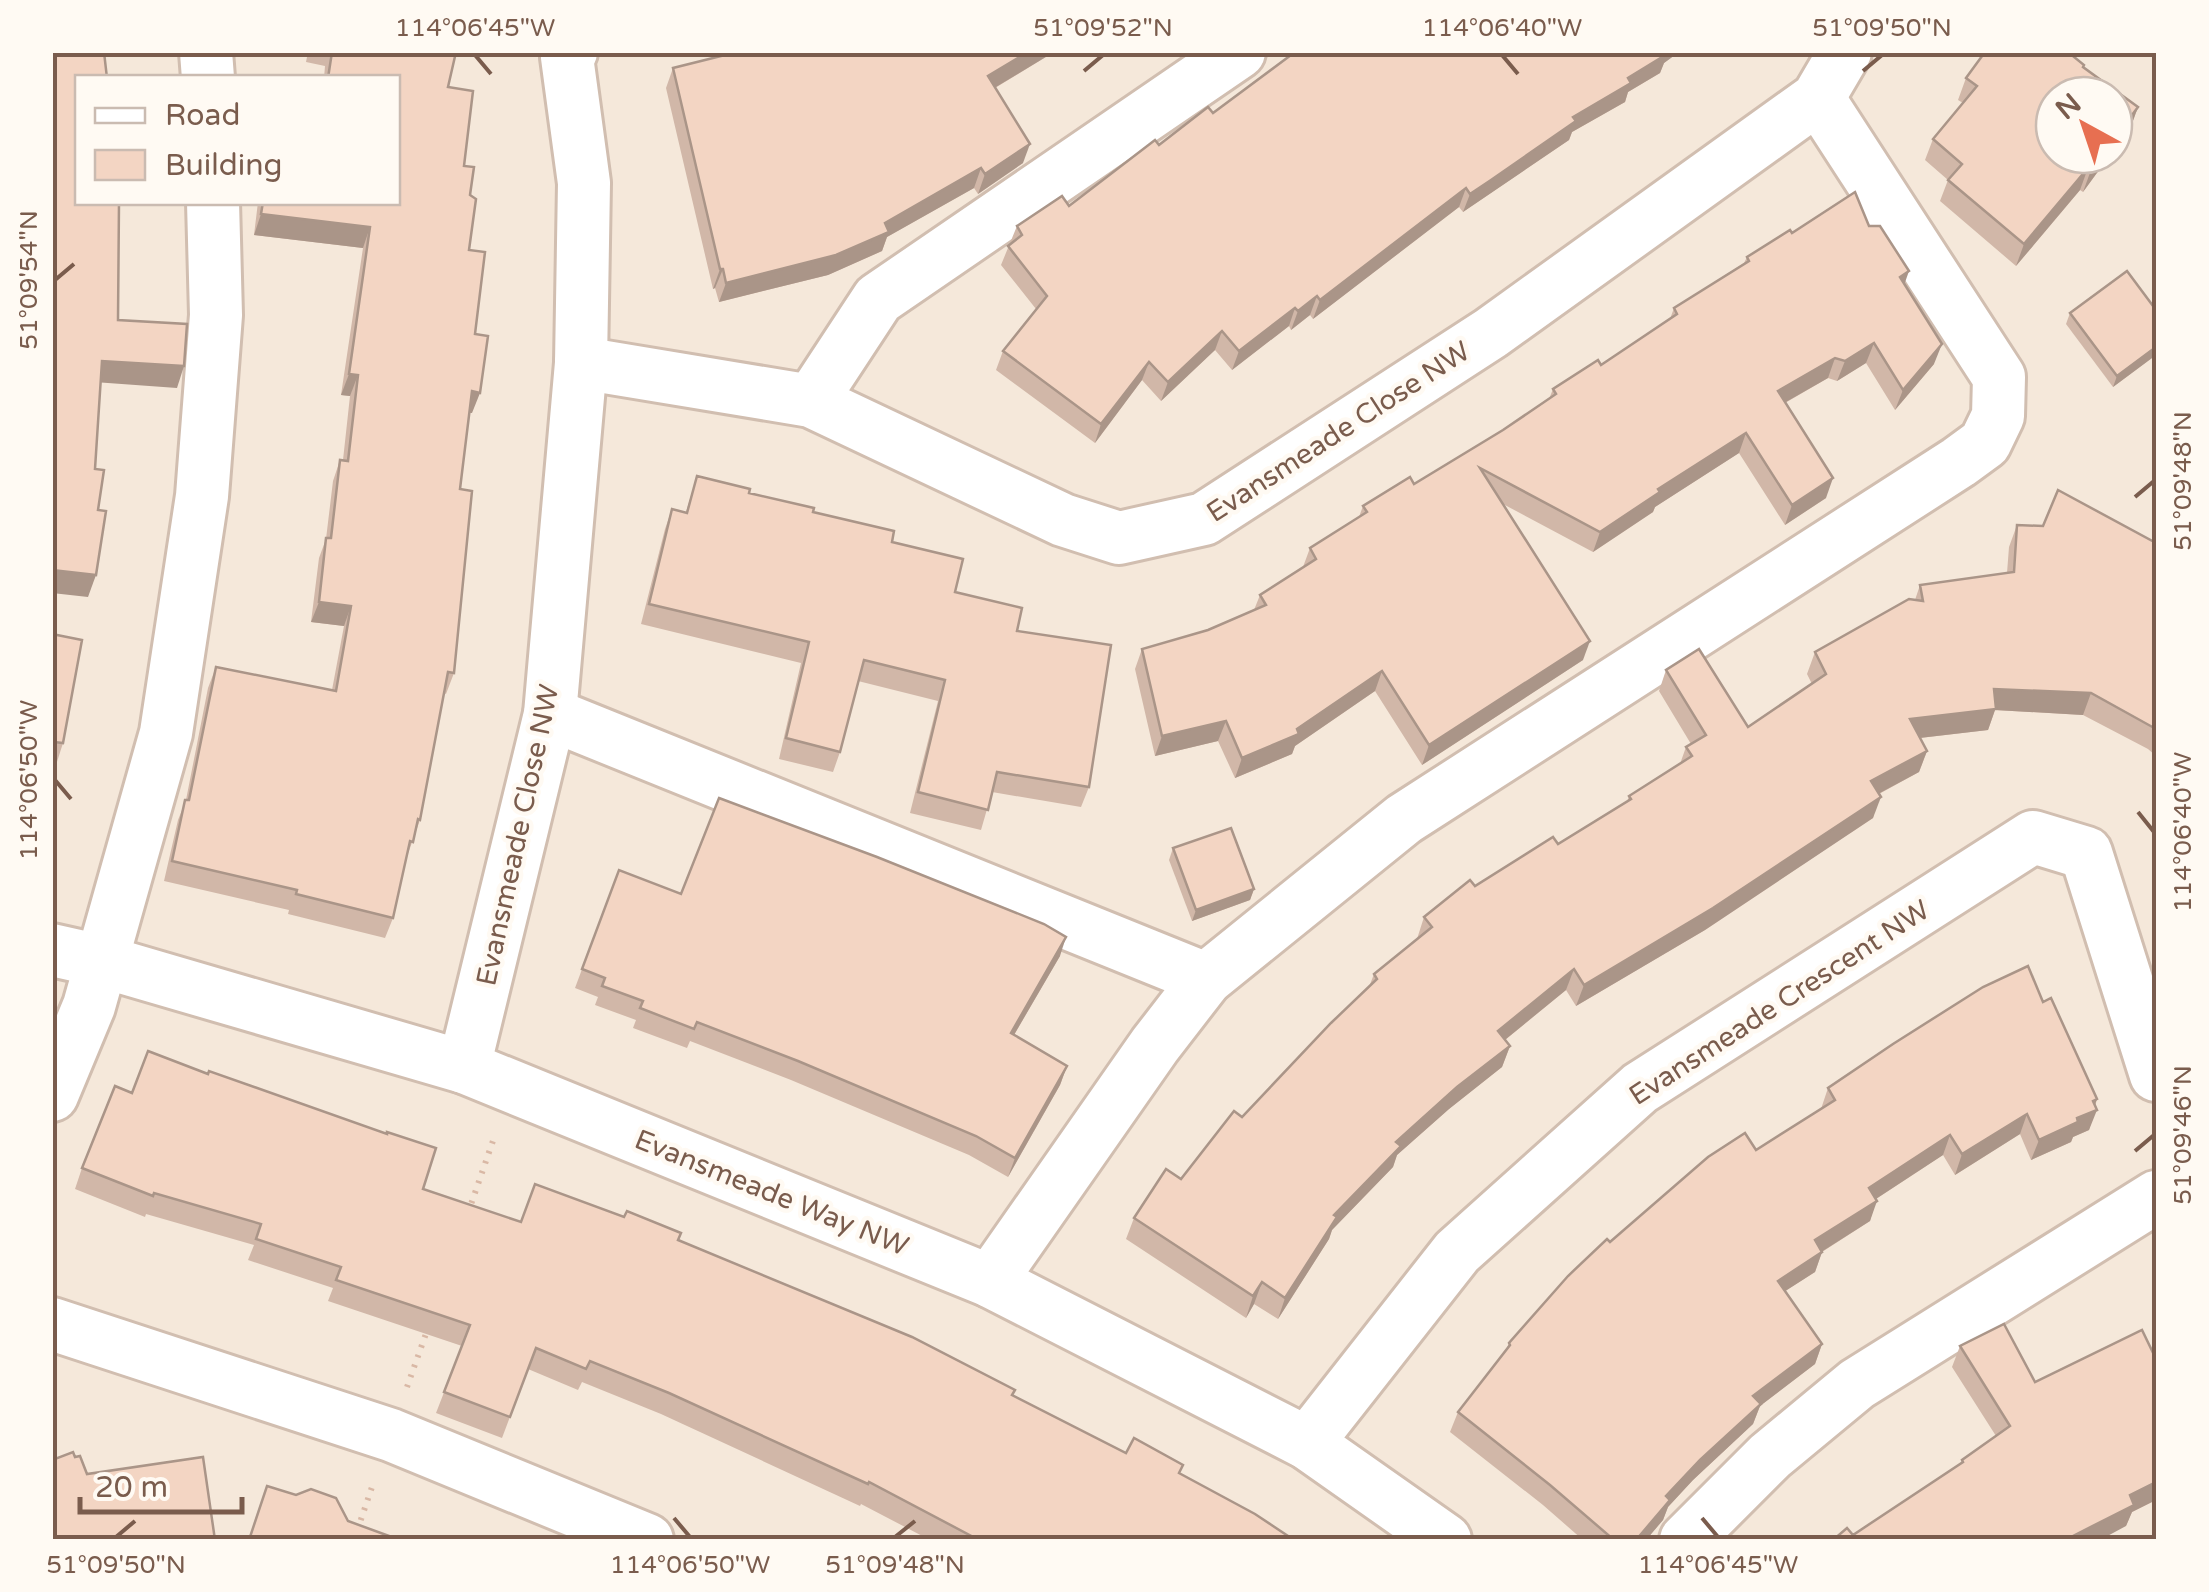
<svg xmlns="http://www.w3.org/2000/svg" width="2209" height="1592" font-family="'Varela Round',sans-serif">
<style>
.residential{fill:#f5e8da;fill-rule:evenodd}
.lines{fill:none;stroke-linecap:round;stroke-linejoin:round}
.minor-casing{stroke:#d1beb0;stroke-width:58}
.path{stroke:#d9b8a5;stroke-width:6;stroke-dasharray:2.5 8;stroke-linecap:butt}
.minor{stroke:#fff;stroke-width:52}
.wall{fill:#d1b7a8}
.shaded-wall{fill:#aa9588}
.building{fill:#f3d5c3;stroke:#aa9588;stroke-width:2.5}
.ticks{fill:none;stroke:#7a5c4d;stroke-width:4}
.labels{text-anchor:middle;stroke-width:9;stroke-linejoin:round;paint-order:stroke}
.street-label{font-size:28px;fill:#7a5c4d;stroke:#fffaf3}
.neatline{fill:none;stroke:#7a5c4d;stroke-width:4}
.ticks-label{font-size:25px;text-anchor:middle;fill:#7a5c4d}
</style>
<rect width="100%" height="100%" fill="#fdf6ec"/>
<path class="residential" d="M 53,53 L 2156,53 L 2156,1539 L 53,1539 ZM 78,78 L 398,78 L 398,202 L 78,202 ZM 2054,95 L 2114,95 L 2114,155 L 2054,155 Z"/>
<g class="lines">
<g class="minor-casing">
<g id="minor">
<polyline points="206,52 208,78"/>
<polyline points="581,363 811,401 1063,520 1119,538 1204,519 1491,333 1818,98 1845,52"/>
<polyline points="811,401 878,299 1239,52"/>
<polyline points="550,714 1206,979"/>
<polyline points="52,950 101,961 464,1067 990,1281 1307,1443 1445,1540"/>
<polyline points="464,1067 550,714 581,363 584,183 567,57 571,52"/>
<polyline points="52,1095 89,1006 166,733 202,496 216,315 213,202"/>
<polyline points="990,1281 1155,1045 1206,979 1404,819 1959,462 1985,443 1998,416 1999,377 1818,98"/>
<polyline points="52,1324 391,1435 647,1540"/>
<polyline points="1307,1443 1457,1252 1640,1088 2033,837 2086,853 2156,1075"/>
<polyline points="1686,1540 1770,1456 1857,1384 2156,1197"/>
</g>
</g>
<g class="path">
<polyline points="468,1213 495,1135"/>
<polyline points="407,1387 428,1328"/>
<polyline points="354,1540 373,1484"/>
</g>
<use href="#minor" class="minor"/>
</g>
<g class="wall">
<polygon points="308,52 456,52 448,87 470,195 469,250 475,334 472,413 469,413 460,489 454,673 446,694 444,693 420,820 405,862 393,918 385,938 288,914 289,910 164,881 178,820 186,800 208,688 216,667 332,690 344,626 311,622 319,558 326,539 333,481 340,460 343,460 350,396 341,395 363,248 254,235 258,202 398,202 398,78 324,78 325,66 306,62"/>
<polygon points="734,52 1054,52 995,88 1023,163 978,194 974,188 887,237 882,251 828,275 719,302 715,288 713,289 666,88 673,68"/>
<polygon points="1295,52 1679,52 1664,63 1660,73 1628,92 1625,102 1572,132 1569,140 1463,212 1459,207 1313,319 1310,315 1291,330 1289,326 1232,370 1215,350 1161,401 1142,380 1095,443 996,370 1003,351 1036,309 1001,265 1017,226 1069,206 1159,145 1213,113"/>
<polygon points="2083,67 2138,107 2130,129 2054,155 2110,155 2083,192 2080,190 2016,266 1940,201 1948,180 1925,160 1933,139 1963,103 1958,100 1966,78"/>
<polygon points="1869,226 1905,285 1934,364 1895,410 1866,363 1837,381 1828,378 1785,403 1826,498 1785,525 1739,453 1655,507 1653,512 1593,552 1503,504 1583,660 1422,765 1375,691 1295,746 1292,754 1235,778 1218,741 1155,756 1135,669 1142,649 1208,630 1254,610 1260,595 1303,567 1310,548 1359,517 1363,506 1414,484 1503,430 1549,399 1553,389 1601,365 1670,319 1674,308 1744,263 1747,257 1792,233"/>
<polygon points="2156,310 2156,355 2113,387 2066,324 2070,313"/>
<polygon points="697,476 813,512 892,542 955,592 1017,631 1089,787 1081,807 992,792 981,830 910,813 938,701 858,681 840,752 833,772 779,759 801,663 641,624 665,529 672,509 686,512"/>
<polygon points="2017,525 2156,543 2156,756 2148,749 2083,715 1995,710 1988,730 1920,738 1927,751 1919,772 1879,794 1873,818 1705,930 1576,1006 1566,990 1505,1040 1510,1046 1502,1067 1449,1109 1397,1155 1393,1167 1332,1230 1329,1239 1278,1319 1254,1304 1246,1318 1126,1239 1134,1218 1181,1179 1369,987 1374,974 1417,939 1424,917 1475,886 1558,844 1627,802 1629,796 1680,764 1686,747 1691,744 1659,691 1666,670 1748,727 1812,684 1807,674 1815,652 1915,600 1920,585 2007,573 2009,547"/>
<polygon points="52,634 63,743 56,765 52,764"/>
<polygon points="1173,848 1254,889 1250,900 1192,921 1169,860"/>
<polygon points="619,870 681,894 1060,956 1014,1035 1067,1066 1060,1085 1008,1177 969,1155 791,1080 690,1041 687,1048 633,1028 636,1020 595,1005 598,997 575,988"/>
<polygon points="2043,1002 2097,1099 2089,1130 2073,1137 2071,1142 2031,1160 2020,1134 1955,1175 1943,1155 1876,1199 1870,1221 1822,1252 1815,1272 1785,1291 1822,1344 1815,1364 1760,1406 1753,1424 1693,1480 1668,1507 1663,1520 1646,1540 1583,1540 1543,1505 1450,1432 1458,1412 1506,1350 1509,1343 1610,1242 1821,1109 1828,1088"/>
<polygon points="132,1093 521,1222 678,1241 1013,1395 1126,1453 1180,1474 1294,1540 930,1540 861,1504 860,1506 661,1414 582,1382 578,1390 528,1369 502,1438 436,1413 462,1346 328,1301 333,1288 248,1260 254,1245 146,1214 145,1217 75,1189 82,1168"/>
<polygon points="1960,1346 2035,1382 2156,1359 2156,1500 2132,1512 2126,1526 1853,1535 1961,1463 1962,1460 1996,1436 1952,1367"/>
</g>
<g class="shaded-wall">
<polygon points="1028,52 1054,52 981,96 988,76"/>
<polygon points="1662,52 1679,52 1664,63 1660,73 1628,92 1625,102 1572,132 1569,140 1463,212 1470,194"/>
<polygon points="2138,107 2130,129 2114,150 2114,139"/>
<polygon points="1030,144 1023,163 978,194 985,174"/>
<polygon points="2102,155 2110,155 2083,192 2091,170"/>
<polygon points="981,168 974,188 887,237 882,251 828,275 719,302 726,283 885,223"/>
<polygon points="2088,168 2080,190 2016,266 2024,244"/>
<polygon points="1466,188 1459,207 1313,319 1320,300"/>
<polygon points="261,214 370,227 363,248 254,235"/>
<polygon points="720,269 723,269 715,288 713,289"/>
<polygon points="1909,271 1902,291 1900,277"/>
<polygon points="1317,296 1310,315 1291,330 1298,311"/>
<polygon points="1295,308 1289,326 1232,370 1239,351"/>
<polygon points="1222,331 1215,350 1161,401 1168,382"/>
<polygon points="1874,343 1866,363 1837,381 1845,361"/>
<polygon points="1942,344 1934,364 1895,410 1903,390"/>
<polygon points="2156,347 2156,355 2113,387 2117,376"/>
<polygon points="1835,358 1828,378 1770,411 1778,391"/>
<polygon points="102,361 184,366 177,388 94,382"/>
<polygon points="1149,362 1142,380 1095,443 1101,424"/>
<polygon points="349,374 358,375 350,396 341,395"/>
<polygon points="472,391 480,393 472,413 464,412"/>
<polygon points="1746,433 1739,453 1655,507 1653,512 1593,552 1600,532 1658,489"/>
<polygon points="1833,478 1826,498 1785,525 1792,505"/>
<polygon points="52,570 96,575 88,597 52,593"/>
<polygon points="319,602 351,606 344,626 311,622"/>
<polygon points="1590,641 1583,660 1422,765 1429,745"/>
<polygon points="1382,671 1375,691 1295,746 1292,754 1235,778 1242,758 1297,729"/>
<polygon points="1994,689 2091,693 2083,715 1995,710 1988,730 1902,740 1910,719"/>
<polygon points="1226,721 1218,741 1155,756 1162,736"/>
<polygon points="1927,751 1919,772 1863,802 1871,781"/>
<polygon points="1881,797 1873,818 1705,930 1576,1006 1584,985"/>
<polygon points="1254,889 1250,900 1192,921 1196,910"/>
<polygon points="1066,937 1060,956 1004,1052 1011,1033"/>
<polygon points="1574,969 1566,990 1490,1052 1498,1031"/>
<polygon points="1510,1046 1502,1067 1449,1109 1397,1155 1393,1167 1332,1230 1329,1239 1278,1319 1285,1298 1334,1215 1396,1142 1457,1087"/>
<polygon points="1067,1066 1060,1085 1008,1177 1015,1158"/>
<polygon points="2097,1099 2092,1112 2097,1110 2089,1130 2073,1137 2071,1142 2031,1160 2039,1140 2077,1118"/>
<polygon points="2027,1114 2020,1134 1955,1175 1962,1154"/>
<polygon points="1950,1135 1943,1155 1862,1208 1869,1188"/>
<polygon points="1877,1201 1870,1221 1807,1261 1815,1240"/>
<polygon points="1822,1252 1815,1272 1770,1301 1778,1281"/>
<polygon points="1262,1282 1254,1304 1246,1318 1253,1296"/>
<polygon points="1822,1344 1815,1364 1760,1406 1753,1424 1693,1480 1668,1507 1663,1520 1646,1540 1636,1540 1666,1496 1753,1396"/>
<polygon points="2156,1482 2156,1500 2132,1512 2126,1526 2100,1540 2065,1540 2130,1495"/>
</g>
<g class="building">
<polygon points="52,52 104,52 107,78 78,78 78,202 119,202 118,320 187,324 184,366 102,361 95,469 104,470 98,510 106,511 96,575 52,570"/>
<polygon points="332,52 456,52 448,87 473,91 464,166 474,167 470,195 476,199 469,250 485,252 475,334 488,336 480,393 472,391 460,489 472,491 454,673 448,672 420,820 418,819 413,842 410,841 393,918 296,894 297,890 172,861 185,800 189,800 216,667 336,691 351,606 319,602 326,538 331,538 340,460 348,461 358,375 349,374 370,227 261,214 263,202 398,202 398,78 328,78"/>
<polygon points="737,52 1028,52 988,76 1030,144 985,174 981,168 885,223 889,232 836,255 726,283 723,269 720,269 673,68"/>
<polygon points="1295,52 1666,52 1667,54 1628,78 1631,83 1573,117 1576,121 1491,180 1470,194 1466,188 1320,300 1317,296 1298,311 1295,308 1239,351 1222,331 1168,382 1149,362 1101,424 1003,351 1047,296 1008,246 1022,235 1017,226 1062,196 1069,206 1155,140 1159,145 1208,107 1213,113"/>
<polygon points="1985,52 2068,52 2084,65 2083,67 2138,107 2114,139 2114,95 2054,95 2054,155 2102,155 2091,170 2088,168 2024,244 1948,180 1962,164 1933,139 1977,86 1966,78"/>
<polygon points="1855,192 1869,226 1880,226 1909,271 1900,277 1942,344 1903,390 1874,343 1845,361 1835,358 1778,391 1833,478 1792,505 1746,433 1658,489 1660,492 1600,532 1480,468 1590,641 1429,745 1382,671 1297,729 1299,734 1242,758 1226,721 1162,736 1142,649 1208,630 1266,605 1260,595 1316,559 1310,548 1367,512 1363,506 1410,477 1414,484 1503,430 1556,394 1553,389 1598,360 1601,365 1677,314 1674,308 1749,261 1747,257 1790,230 1792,233"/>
<polygon points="2127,271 2156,310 2156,347 2117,376 2070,313"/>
<polygon points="697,476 750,489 749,493 814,508 813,512 894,531 892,542 963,559 955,592 1022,608 1017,631 1111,645 1089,787 997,772 988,810 918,792 945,680 864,660 840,752 786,738 809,642 649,604 672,509 687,513"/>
<polygon points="2058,490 2156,543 2156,729 2091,693 1994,689 1996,709 1910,719 1927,751 1871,781 1881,797 1713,908 1584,985 1574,969 1498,1031 1510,1046 1457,1087 1396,1142 1401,1146 1334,1215 1337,1217 1285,1298 1262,1282 1253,1296 1134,1218 1166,1169 1181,1179 1234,1111 1242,1117 1331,1023 1377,979 1374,974 1432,927 1424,917 1470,880 1475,886 1553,837 1558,844 1631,799 1629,796 1692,756 1686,747 1706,735 1666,670 1699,649 1748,727 1826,674 1815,652 1909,599 1923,601 1920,585 2014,572 2017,525 2043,526"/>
<polygon points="52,634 82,640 63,743 55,742 52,752"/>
<polygon points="719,798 877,857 1044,924 1066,937 1011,1033 1067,1066 1015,1158 976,1136 798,1061 697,1022 694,1029 640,1008 643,1001 602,986 605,978 582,969 619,870 681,894"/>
<polygon points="1231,828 1254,889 1196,910 1173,848"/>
<polygon points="2028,966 2043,1002 2051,998 2097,1099 2093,1101 2097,1110 2077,1118 2078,1122 2039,1140 2027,1114 1962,1154 1950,1135 1869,1188 1877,1201 1815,1240 1822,1252 1778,1281 1822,1344 1753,1396 1761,1404 1700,1460 1666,1496 1670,1500 1636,1540 1614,1540 1550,1485 1458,1412 1510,1345 1509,1343 1568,1276 1607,1239 1610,1242 1708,1157 1745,1133 1756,1150 1835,1100 1828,1088 1893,1044 1983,987"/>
<polygon points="148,1051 208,1074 209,1071 387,1134 387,1132 436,1148 423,1189 521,1222 535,1184 624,1217 627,1211 681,1233 678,1240 912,1337 1015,1390 1012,1395 1126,1453 1134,1438 1183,1465 1179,1473 1255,1514 1294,1540 979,1540 869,1482 868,1484 669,1393 590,1361 586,1369 536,1348 510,1417 444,1392 470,1325 336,1280 341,1267 256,1239 261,1224 154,1193 153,1196 82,1168 115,1086 132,1093"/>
<polygon points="2004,1324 2035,1382 2142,1330 2156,1359 2156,1482 2130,1495 2134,1505 2065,1540 1833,1540 1847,1528 1853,1535 1963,1462 1962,1460 2010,1426 1960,1346"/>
<polygon points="73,1452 75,1457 80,1456 87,1474 203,1457 215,1540 52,1540 52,1460"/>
<polygon points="267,1486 296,1495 311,1489 336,1498 348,1521 400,1540 249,1540"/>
</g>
<path class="ticks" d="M 475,55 L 491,74M 1502,55 L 1518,74M 1084,71 L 1103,55M 1863,71 L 1882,55M 55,280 L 74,264M 2135,497 L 2154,481M 55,780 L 71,799M 2138,812 L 2154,832M 2135,1151 L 2154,1135M 674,1518 L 690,1537M 1702,1518 L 1718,1537M 116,1537 L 135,1521M 895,1537 L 915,1521"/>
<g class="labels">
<g class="street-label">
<text transform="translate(1338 431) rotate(-33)" y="10">Evansmeade Close NW</text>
<text transform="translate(517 835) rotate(-78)" y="10">Evansmeade Close NW</text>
<text transform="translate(1779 1002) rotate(-33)" y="10">Evansmeade Crescent NW</text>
<text transform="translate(772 1192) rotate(22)" y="10">Evansmeade Way NW</text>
</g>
</g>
<rect width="2209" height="1592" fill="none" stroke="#fffaf3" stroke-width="110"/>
<rect x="75" y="75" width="325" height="130" fill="#fffaf3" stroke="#cabbb1" stroke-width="2.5"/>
<rect x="95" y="108" width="50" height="15" fill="#ffffff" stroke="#cabbb1" stroke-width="2.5"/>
<text x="165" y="125" font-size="30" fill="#7a5c4d">Road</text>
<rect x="95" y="150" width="50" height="30" fill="#f3d5c3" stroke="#cabbb1" stroke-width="2.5"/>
<text x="165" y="175" font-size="30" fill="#7a5c4d">Building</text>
<g transform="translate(2084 125) rotate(320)"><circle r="48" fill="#fffaf3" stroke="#cabbb1" stroke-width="2.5"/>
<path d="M0-8L18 38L0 25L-18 38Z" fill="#e76f51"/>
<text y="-15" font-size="28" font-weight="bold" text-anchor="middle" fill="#7a5c4d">N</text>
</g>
<path d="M80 1497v15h162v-15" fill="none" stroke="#7a5c4d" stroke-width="5"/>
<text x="95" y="1497" font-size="30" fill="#7a5c4d" stroke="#fffaf3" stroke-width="8" paint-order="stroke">20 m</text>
<rect x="55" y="55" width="2099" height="1482" class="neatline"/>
<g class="ticks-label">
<text x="475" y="36">114°06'45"W</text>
<text x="1103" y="36">51°09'52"N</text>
<text x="1502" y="36">114°06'40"W</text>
<text x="1882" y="36">51°09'50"N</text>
<text transform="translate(28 280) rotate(-90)" y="9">51°09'54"N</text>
<text transform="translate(2182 481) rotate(-90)" y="9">51°09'48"N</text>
<text transform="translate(28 780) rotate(-90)" y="9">114°06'50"W</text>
<text transform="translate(2182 832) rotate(-90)" y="9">114°06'40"W</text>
<text transform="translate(2182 1135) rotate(-90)" y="9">51°09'46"N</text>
<text x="116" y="1573">51°09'50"N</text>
<text x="690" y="1573">114°06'50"W</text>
<text x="895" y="1573">51°09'48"N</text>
<text x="1718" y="1573">114°06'45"W</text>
</g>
</svg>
